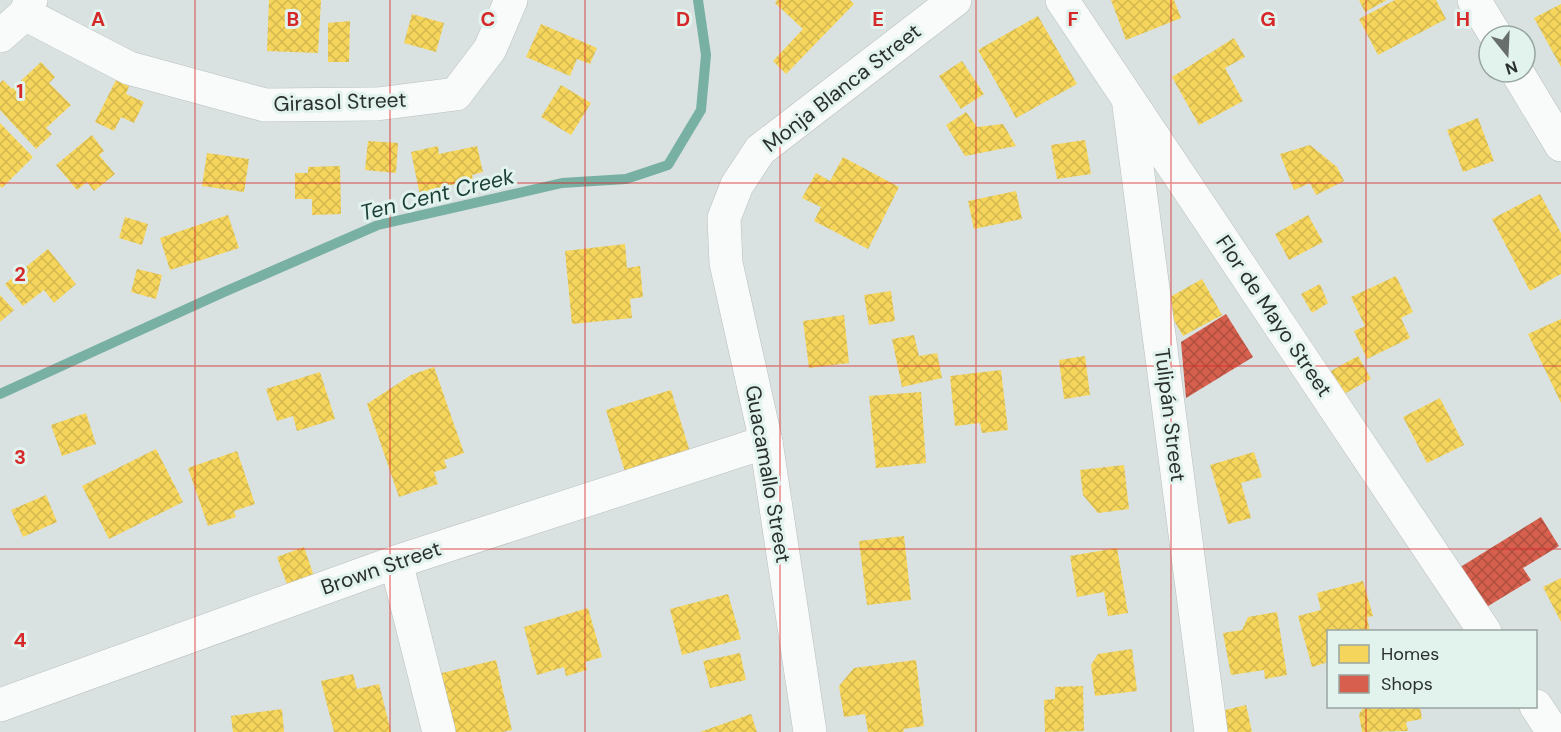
<svg xmlns="http://www.w3.org/2000/svg" width="1561" height="732" font-family="'DM Sans',sans-serif">
<style>
.homes{fill:url(#homes-cross-hatch)}
.shops{fill:url(#shops-cross-hatch)}
.lines{fill:none;stroke-linecap:round;stroke-linejoin:round}
.stream{stroke:#78b0a4;stroke-width:10}
.street-casing{stroke:#b9bfbe;stroke-width:34}
.street{stroke:#f9fbfa;stroke-width:33}
.grid{fill:none;stroke:#d62828;stroke-width:1.5;stroke-opacity:0.55}
.labels{text-anchor:middle;stroke-width:6;stroke-linejoin:round;paint-order:stroke}
.street-label{font-size:21px;fill:#2a302e;stroke:#e2f3ee}
.water-label{font-size:22px;font-style:italic;fill:#1b3f37;stroke:#e2f3ee}
.grid-label{font-size:20px;text-anchor:middle;font-weight:bold;fill:#d62828;stroke:#e2f3ee;stroke-width:6;stroke-linejoin:round;paint-order:stroke}
</style>
<defs>
<pattern id="homes-cross-hatch" width="8" height="8" patternUnits="userSpaceOnUse" patternTransform="scale(1.5)"><rect width="8" height="8" fill="#f6d55c"/><path d="M0 0l8 8M0 8l8-8" fill="none" stroke="#d3b750"/></pattern>
<pattern id="shops-cross-hatch" width="8" height="8" patternUnits="userSpaceOnUse" patternTransform="scale(1.5)"><rect width="8" height="8" fill="#d6604d"/><path d="M0 0l8 8M0 8l8-8" fill="none" stroke="#ae5040"/></pattern>
</defs>
<rect width="100%" height="100%" fill="#d9e2e0"/>
<g class="homes">
<polygon points="269,0 321,0 318,53 267,51"/>
<polygon points="777,0 850,0 854,4 786,74 773,61 803,29 775,3"/>
<polygon points="1111,0 1174,0 1181,18 1126,40"/>
<polygon points="1359,0 1387,0 1365,12"/>
<polygon points="1395,0 1436,0 1446,19 1378,55 1359,19"/>
<polygon points="1561,4 1561,67 1534,18"/>
<polygon points="412,14 444,23 436,52 404,43"/>
<polygon points="1038,16 1077,84 1016,118 978,50"/>
<polygon points="350,21 349,62 328,62 328,23"/>
<polygon points="541,24 597,48 590,64 577,59 570,76 526,57"/>
<polygon points="1234,38 1245,57 1225,68 1243,101 1199,125 1172,77"/>
<polygon points="962,61 984,94 961,109 939,76"/>
<polygon points="41,62 55,77 49,83 71,105 46,128 52,134 36,149 0,110 0,83 3,80 12,89"/>
<polygon points="116,80 129,86 126,94 144,102 134,123 121,117 114,131 95,122"/>
<polygon points="561,85 591,103 571,135 541,117"/>
<polygon points="966,112 977,127 1003,124 1016,146 965,156 946,125"/>
<polygon points="1478,118 1494,161 1463,172 1447,130"/>
<polygon points="0,123 33,157 2,188 0,186"/>
<polygon points="92,135 104,151 99,155 115,174 94,191 87,182 77,190 56,165"/>
<polygon points="1085,140 1091,174 1057,179 1051,145"/>
<polygon points="368,141 398,143 396,173 365,170"/>
<polygon points="1310,145 1337,167 1344,181 1316,195 1310,183 1294,190 1280,154"/>
<polygon points="438,146 439,154 477,146 483,172 472,175 473,180 447,186 449,194 421,200 411,152"/>
<polygon points="207,153 249,159 244,192 202,186"/>
<polygon points="843,157 899,187 868,249 814,221 821,207 802,198 816,173 830,181"/>
<polygon points="340,166 341,214 312,215 312,199 295,199 295,173 308,173 308,167"/>
<polygon points="1016,191 1022,219 974,229 968,201"/>
<polygon points="1540,194 1561,233 1561,274 1530,291 1492,219"/>
<polygon points="228,215 239,248 170,270 160,238"/>
<polygon points="1308,215 1323,242 1289,260 1275,234"/>
<polygon points="125,217 148,224 142,245 119,238"/>
<polygon points="625,244 627,268 640,266 643,297 630,299 632,318 572,324 565,251"/>
<polygon points="48,249 76,284 54,303 44,290 23,306 5,284"/>
<polygon points="137,269 162,275 156,299 131,292"/>
<polygon points="1396,276 1413,312 1401,318 1410,338 1367,359 1354,331 1365,326 1351,297"/>
<polygon points="1202,279 1222,315 1183,336 1163,301"/>
<polygon points="1320,284 1328,303 1312,313 1301,294"/>
<polygon points="891,291 895,321 869,325 864,295"/>
<polygon points="0,295 14,310 0,322"/>
<polygon points="844,315 849,363 809,368 803,321"/>
<polygon points="1561,319 1561,403 1528,334"/>
<polygon points="914,335 919,356 937,353 942,378 902,387 892,339"/>
<polygon points="1085,356 1090,395 1064,399 1059,360"/>
<polygon points="1358,356 1371,379 1333,400 1320,377"/>
<polygon points="434,367 464,453 444,460 447,468 434,472 438,484 399,497 367,404 411,375"/>
<polygon points="1001,370 1008,430 982,433 980,423 955,426 950,376"/>
<polygon points="320,372 335,419 297,431 293,416 277,421 266,389"/>
<polygon points="671,390 691,455 626,475 606,410"/>
<polygon points="921,392 926,463 876,468 869,396"/>
<polygon points="1440,398 1464,445 1427,463 1403,417"/>
<polygon points="86,413 96,444 62,456 51,425"/>
<polygon points="156,449 183,502 109,539 82,486"/>
<polygon points="237,451 255,504 234,511 236,517 208,526 188,468"/>
<polygon points="1254,452 1262,477 1241,483 1251,518 1228,524 1210,465"/>
<polygon points="1124,465 1129,509 1098,513 1083,495 1080,470"/>
<polygon points="46,495 57,522 23,537 11,510"/>
<polygon points="904,536 911,600 867,605 859,541"/>
<polygon points="304,547 317,585 291,595 277,557"/>
<polygon points="1117,548 1128,613 1108,616 1104,592 1077,597 1070,556"/>
<polygon points="1561,578 1561,622 1543,587"/>
<polygon points="1363,581 1373,616 1367,617 1370,632 1328,632 1328,662 1312,667 1298,616 1321,610 1317,593"/>
<polygon points="728,594 741,639 682,655 670,609"/>
<polygon points="588,608 602,657 585,662 587,670 566,676 564,667 537,675 524,627"/>
<polygon points="1277,612 1287,675 1265,679 1264,670 1231,675 1223,633 1242,630 1248,617"/>
<polygon points="1132,649 1137,691 1095,696 1091,665 1098,654"/>
<polygon points="740,653 746,680 710,688 703,661"/>
<polygon points="496,660 512,730 503,732 452,732 438,674"/>
<polygon points="916,660 924,726 903,729 904,732 868,732 865,714 844,717 839,686 854,668"/>
<polygon points="353,674 357,689 379,684 391,732 334,732 321,681"/>
<polygon points="1083,686 1084,731 1045,732 1044,700 1055,699 1055,687"/>
<polygon points="1246,705 1252,732 1226,732 1221,711"/>
<polygon points="1365,706 1420,706 1422,719 1406,722 1408,731 1362,732 1359,714"/>
<polygon points="282,709 284,732 233,732 231,716"/>
<polygon points="751,714 757,732 700,732"/>
</g>
<g class="shops">
<polygon points="1226,314 1253,357 1186,398 1181,342"/>
<polygon points="1541,517 1559,546 1523,568 1531,580 1480,611 1454,571"/>
</g>
<g class="lines">
<polyline class="stream" points="0,394 224,292 378,225 562,183 626,179 668,165 701,110 706,55 698,0"/>
<g class="street-casing">
<g id="street">
<polyline points="1062,0 1485,632"/>
<polyline points="1474,0 1496,36"/>
<polyline points="25,14 129,68 265,105 377,104 456,94 490,49 511,0"/>
<polyline points="0,36 25,14 31,0"/>
<polyline points="1517,72 1561,145"/>
<polyline points="1129,106 1211,732"/>
<polyline points="396,562 439,732"/>
<polyline points="0,705 396,562 766,442"/>
<polyline points="1536,706 1553,732"/>
<polyline points="810,732 766,442 726,263 724,218 737,185 760,150 955,0"/>
</g>
</g>
<use href="#street" class="street"/>
</g>
<path class="grid" d="M 195,0 L 195,732M 390,0 L 390,732M 585,0 L 585,732M 780,0 L 780,732M 976,0 L 976,732M 1171,0 L 1171,732M 1366,0 L 1366,632M 0,183 L 1561,183M 0,366 L 1561,366M 0,549 L 1561,549M 1366,706 L 1366,732"/>
<g class="labels">
<g class="street-label">
<text transform="translate(842 88) rotate(-38)" y="7">Monja Blanca Street</text>
<text transform="translate(340 102) rotate(-2)" y="7">Girasol Street</text>
<text transform="translate(1274 316) rotate(56)" y="7">Flor de Mayo Street</text>
<text transform="translate(1170 415) rotate(83)" y="7">Tulipán Street</text>
<text transform="translate(768 474) rotate(80)" y="7">Guacamallo Street</text>
<text transform="translate(381 568) rotate(-19)" y="7">Brown Street</text>
</g>
<g class="water-label">
<text transform="translate(437 194) rotate(-14)" y="8">Ten Cent Creek</text>
</g>
</g>
<g class="grid-label">
<text x="98" y="26">A</text>
<text x="293" y="26">B</text>
<text x="488" y="26">C</text>
<text x="683" y="26">D</text>
<text x="878" y="26">E</text>
<text x="1073" y="26">F</text>
<text x="1268" y="26">G</text>
<text x="1463" y="26">H</text>
<text x="20" y="98">1</text>
<text x="20" y="281">2</text>
<text x="20" y="464">3</text>
<text x="20" y="647">4</text>
</g>
<rect x="1327" y="630" width="210" height="78" fill="#e2f3ee" stroke="#98a5a1" stroke-width="1.5"/>
<rect x="1339" y="645" width="30" height="18" fill="#f6d55c" stroke="#98a5a1" stroke-width="1.5"/>
<text x="1381" y="660" font-size="18" fill="#2a302e">Homes</text>
<rect x="1339" y="675" width="30" height="18" fill="#d6604d" stroke="#98a5a1" stroke-width="1.5"/>
<text x="1381" y="690" font-size="18" fill="#2a302e">Shops</text>
<g transform="translate(1507 54) rotate(162)"><circle r="28" fill="#e2f3ee" stroke="#98a5a1" stroke-width="1.5"/>
<path d="M0-4.5L10 22L0 15L-10 22Z" fill="#676e6c"/>
<text y="-9" font-size="16" font-weight="bold" text-anchor="middle" fill="#2a302e">N</text>
</g>
</svg>
